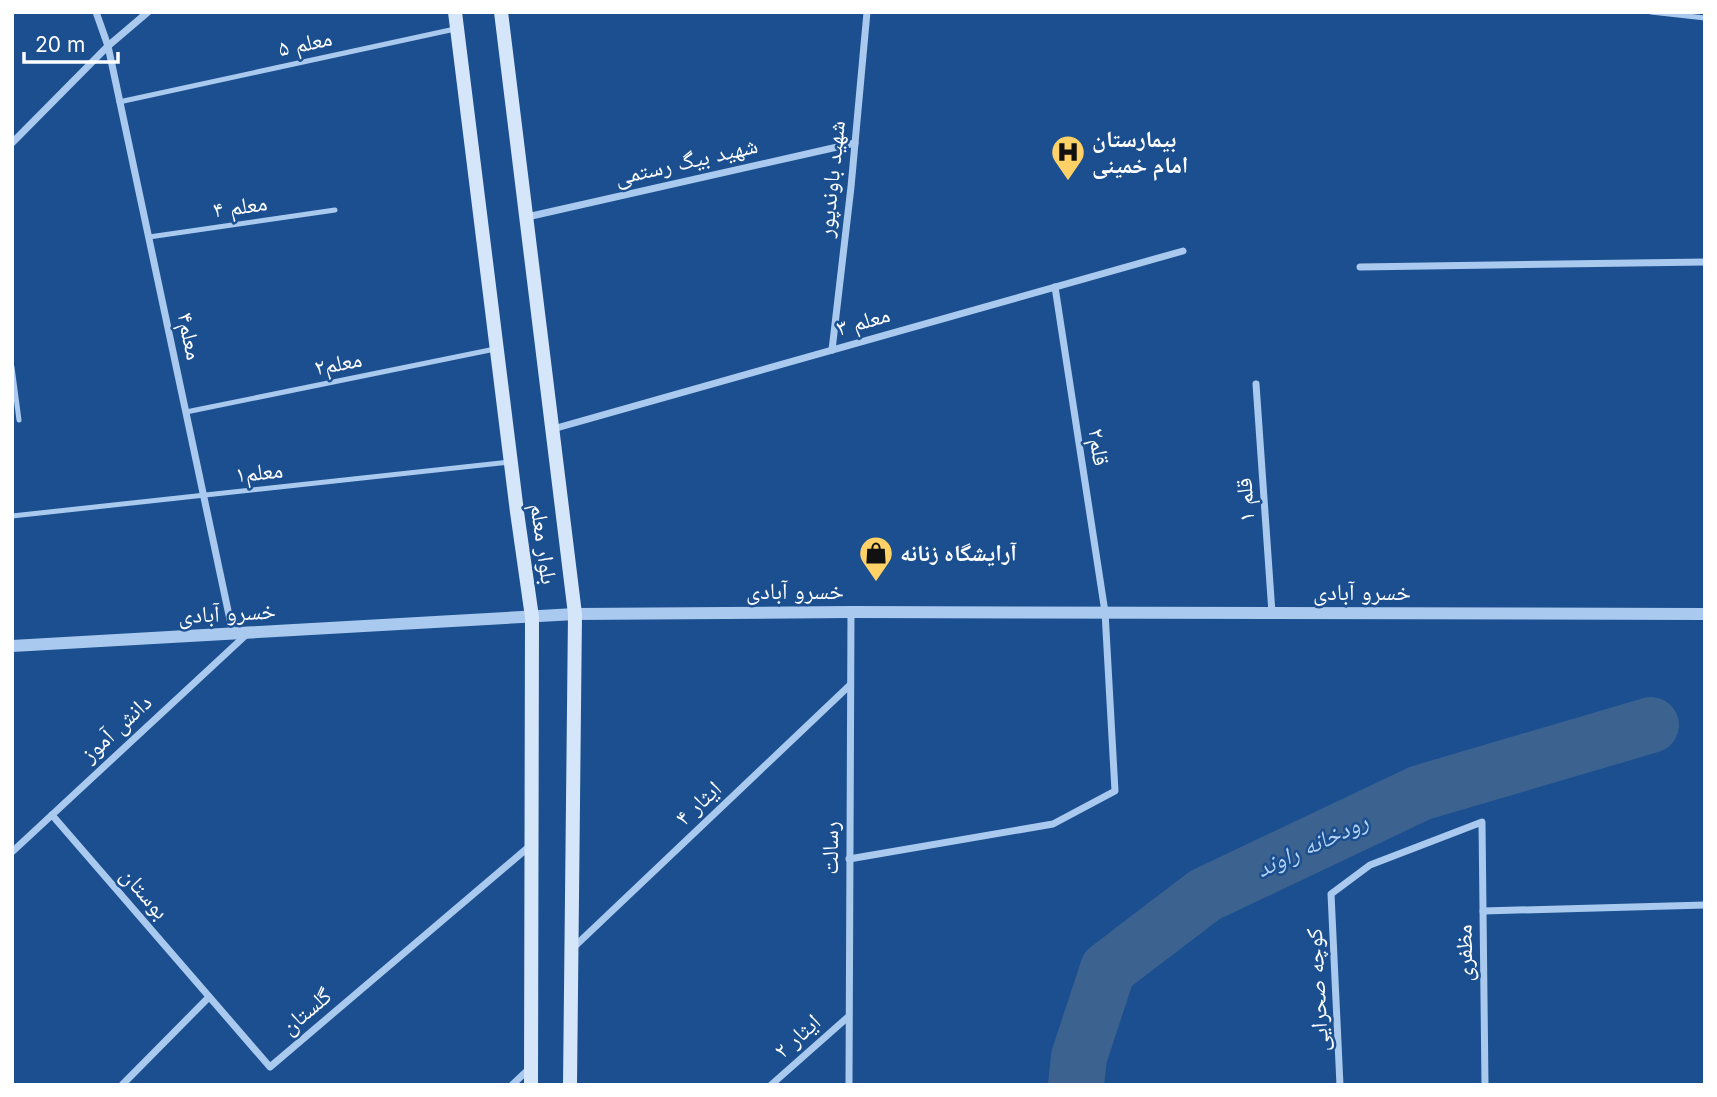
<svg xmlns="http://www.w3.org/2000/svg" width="1717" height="1097" font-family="Inter,'Noto Naskh Arabic',sans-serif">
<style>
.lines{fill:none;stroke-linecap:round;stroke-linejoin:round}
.river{stroke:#3c6290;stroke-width:56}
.service{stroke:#a9c9ee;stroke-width:5}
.minor{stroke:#a9c9ee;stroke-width:7}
.tertiary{stroke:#a9c9ee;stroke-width:12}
.secondary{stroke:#d6e6fa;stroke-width:14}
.labels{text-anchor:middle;stroke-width:5;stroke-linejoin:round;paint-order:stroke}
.street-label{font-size:23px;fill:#fff;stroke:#1b4f8f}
.poi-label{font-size:23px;font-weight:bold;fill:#fff;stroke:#1b4f8f;text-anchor:start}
.water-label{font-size:24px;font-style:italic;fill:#b5d3f5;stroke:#1b4f8f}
</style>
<rect width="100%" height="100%" fill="#1b4f8f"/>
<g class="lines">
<polyline class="river" points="1076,1085 1079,1057 1108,969 1205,895 1420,793 1651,725"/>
<g class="service">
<polyline points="1651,12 1705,18"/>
<polyline points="119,102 455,29"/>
<polyline points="149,237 335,210"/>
<polyline points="12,367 19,420"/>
<polyline points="186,412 495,349"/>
<polyline points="12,516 510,462"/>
</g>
<g class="minor">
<polyline points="96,12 108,46 233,634"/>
<polyline points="12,143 108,46 148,12"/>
<polyline points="527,217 855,143"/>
<polyline points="1360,267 1705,262"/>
<polyline points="832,350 851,187 867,12"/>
<polyline points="1256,384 1272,613"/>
<polyline points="553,429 1183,251"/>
<polyline points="52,815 270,1067 531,845"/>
<polyline points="12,852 247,634"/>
<polyline points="849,859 1053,824 1115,791 1105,612 1055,287"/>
<polyline points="1483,911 1705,905"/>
<polyline points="574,947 850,685"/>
<polyline points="122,1085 209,997"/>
<polyline points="512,1085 530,1068"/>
<polyline points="771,1085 848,1017"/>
<polyline points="849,1085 851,612"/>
<polyline points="1340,1085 1331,894 1370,865 1482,822 1485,1085"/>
</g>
<polyline class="tertiary" points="12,646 575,614 851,612 1705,614"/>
<g class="secondary">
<polyline points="455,12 517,512 532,617 531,1085"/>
<polyline points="501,12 575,614 570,1085"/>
</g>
</g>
<defs>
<g id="hospital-pin" transform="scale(1.75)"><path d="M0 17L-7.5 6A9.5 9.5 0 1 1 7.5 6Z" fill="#ffd166" stroke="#1b4f8f"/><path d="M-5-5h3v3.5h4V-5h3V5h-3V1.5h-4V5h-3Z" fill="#111"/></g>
<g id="shop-pin" transform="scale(1.75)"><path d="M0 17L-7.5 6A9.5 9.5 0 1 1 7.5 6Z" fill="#ffd166" stroke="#1b4f8f"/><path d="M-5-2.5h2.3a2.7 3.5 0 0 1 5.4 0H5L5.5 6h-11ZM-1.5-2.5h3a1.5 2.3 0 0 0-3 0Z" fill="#111"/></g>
</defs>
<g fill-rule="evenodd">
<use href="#hospital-pin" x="1068" y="152"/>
<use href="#shop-pin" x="876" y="553"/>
</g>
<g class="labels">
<g class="street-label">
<text transform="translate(305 43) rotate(-12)" y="8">معلم ۵</text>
<text transform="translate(686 161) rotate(-13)" y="8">شهید بیگ رستمی</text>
<text transform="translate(831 179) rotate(-84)" y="8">شهید باوندپور</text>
<text transform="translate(240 206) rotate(-8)" y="8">معلم ۴</text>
<text transform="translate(863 321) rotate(-16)" y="8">معلم ۳</text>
<text transform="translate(190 336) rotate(78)" y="8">معلم۴</text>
<text transform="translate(338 363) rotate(-11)" y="8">معلم۲</text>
<text transform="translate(1099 447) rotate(81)" y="8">قلم۲</text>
<text transform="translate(259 472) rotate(-6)" y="8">معلم۱</text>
<text transform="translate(1245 500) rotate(-94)" y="8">قلم ۱</text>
<text transform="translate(544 544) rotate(82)" y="8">بلوار معلم</text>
<text x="795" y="599">خسرو آبادی</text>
<text x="1362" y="600">خسرو آبادی</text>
<text transform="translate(227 613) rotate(-3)" y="8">خسرو آبادی</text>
<text transform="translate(116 728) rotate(-43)" y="8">دانش آموز</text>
<text transform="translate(698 803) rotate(-43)" y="8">ایثار ۴</text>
<text transform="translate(830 848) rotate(-90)" y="8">رسالت</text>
<text transform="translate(145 893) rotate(49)" y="8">بوستان</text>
<text transform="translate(1464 953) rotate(-91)" y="8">مظفری</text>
<text transform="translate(1317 990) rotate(-93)" y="8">کوچه صحرایی</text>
<text transform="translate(306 1011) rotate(-40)" y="8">گلستان</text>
<text transform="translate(797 1036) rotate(-42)" y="8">ایثار ۲</text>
</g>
<g class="poi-label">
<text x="1092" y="147">بیمارستان<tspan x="1092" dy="26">امام خمینی</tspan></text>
<text x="900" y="561">آرایشگاه زنانه</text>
</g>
<g class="water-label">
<text transform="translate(1312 845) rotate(-25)" y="8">رودخانه راوند</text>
</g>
</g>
<rect width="1717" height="1097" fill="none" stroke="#ffffff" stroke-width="28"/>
<path d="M24 52v10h94v-10" fill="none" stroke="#ffffff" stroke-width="3.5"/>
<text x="35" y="52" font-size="21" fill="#ffffff" stroke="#1b4f8f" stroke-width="5" paint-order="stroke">20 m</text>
</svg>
